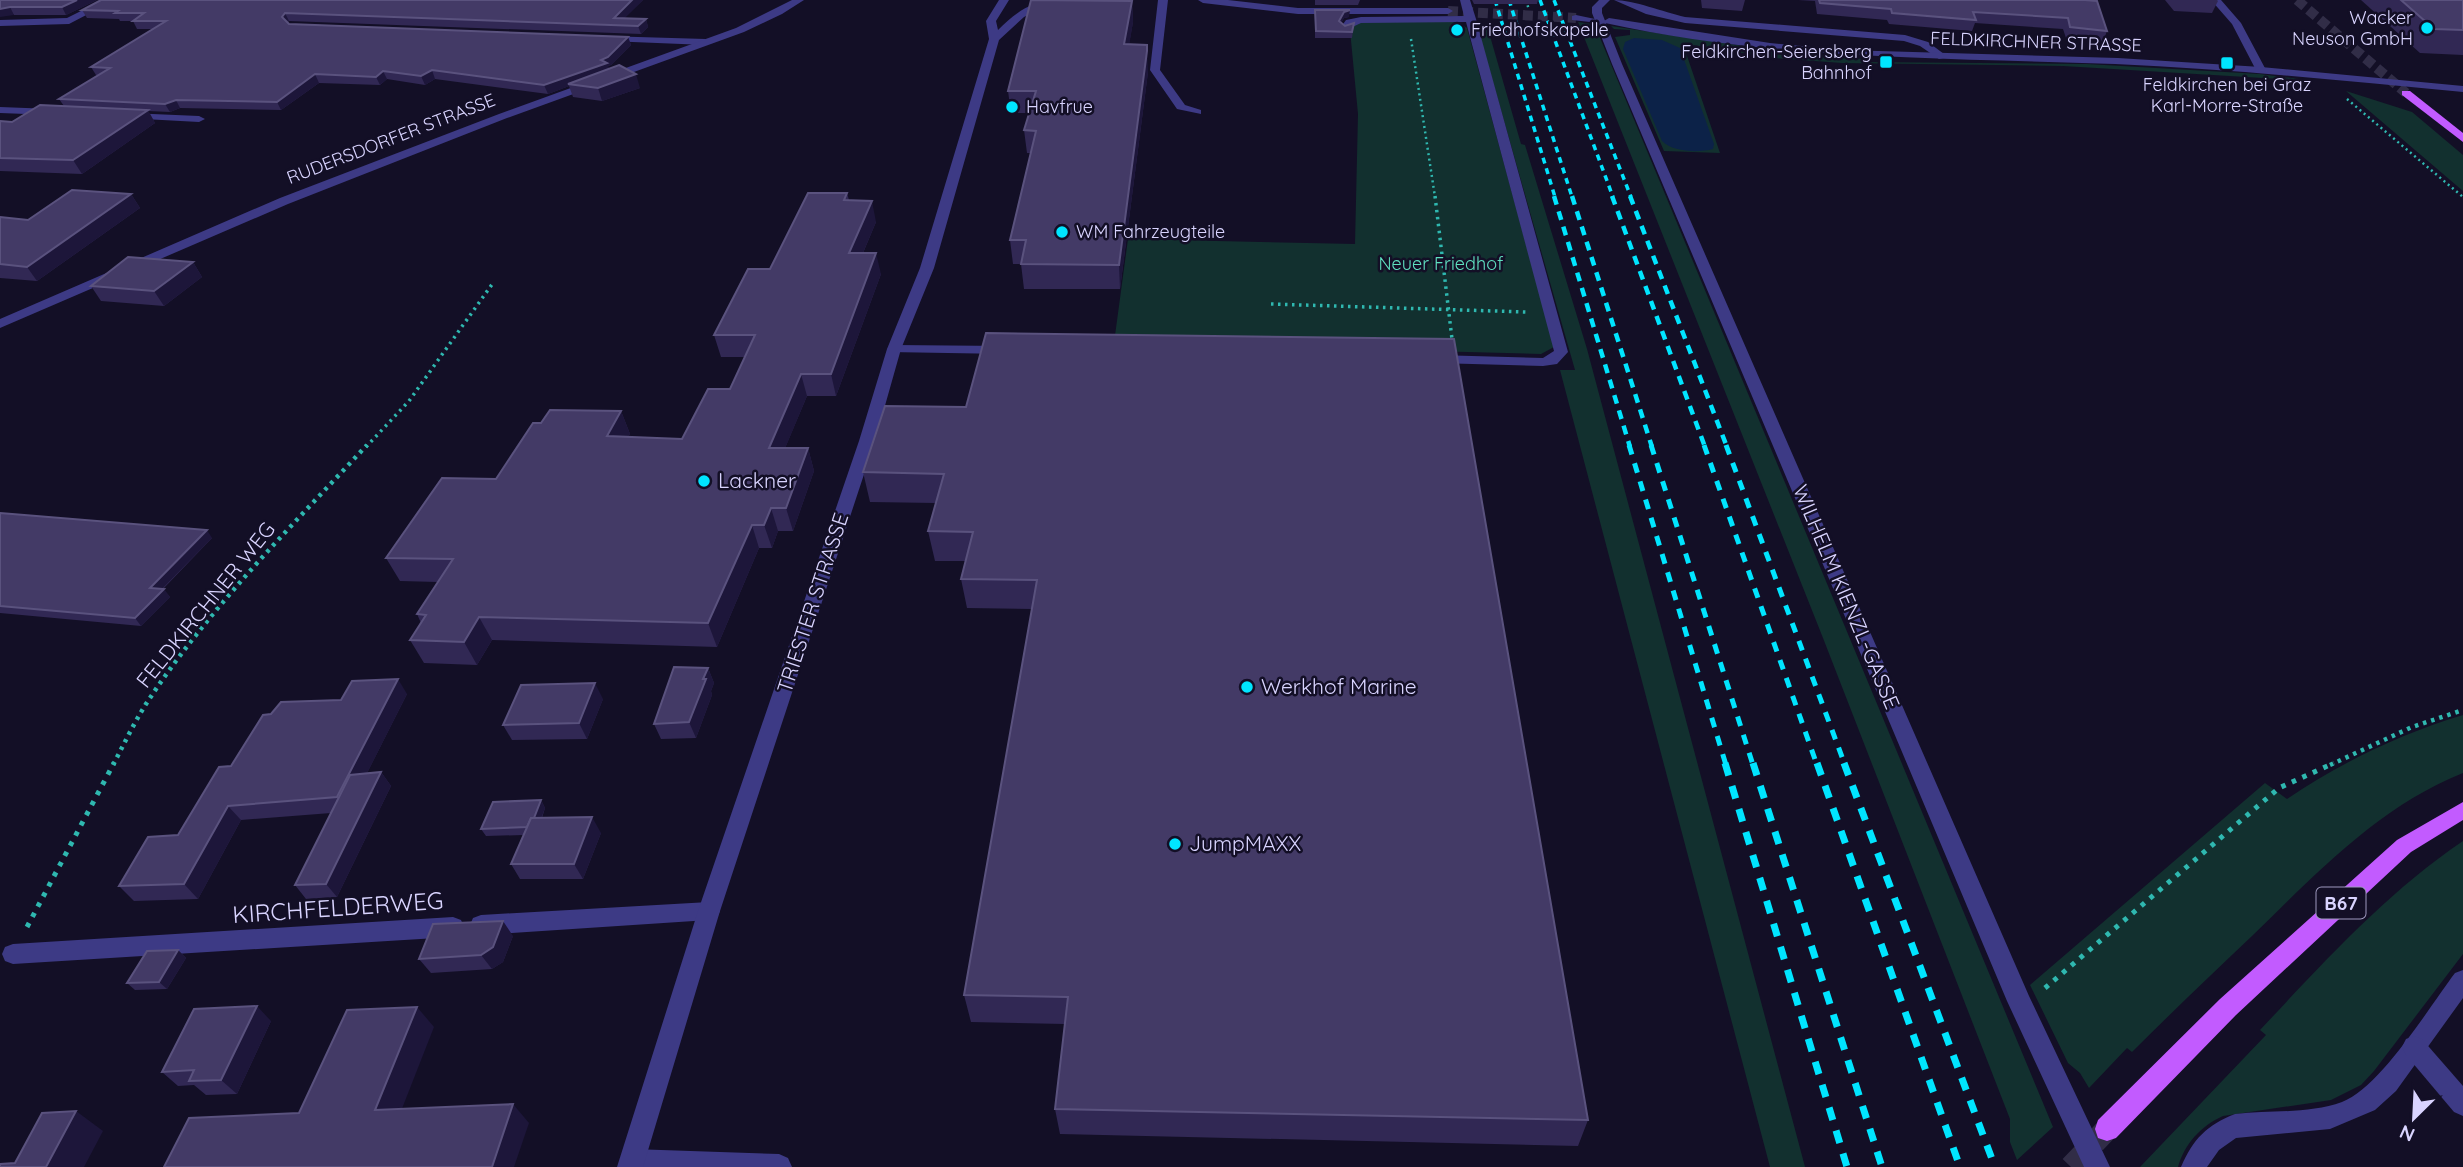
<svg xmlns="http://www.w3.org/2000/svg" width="2463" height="1167" font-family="Quicksand,sans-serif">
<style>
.green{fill:#12302f}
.water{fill:#0c2248}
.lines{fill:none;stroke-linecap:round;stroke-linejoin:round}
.tertiary-tunnel{stroke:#312d47;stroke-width:10;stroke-dasharray:10 5;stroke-linecap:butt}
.primary-tunnel-far1{stroke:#312d47;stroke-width:10;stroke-dasharray:10 5;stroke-linecap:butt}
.primary-tunnel{stroke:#312d47;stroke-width:23;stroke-dasharray:23 11;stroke-linecap:butt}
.path-far3{stroke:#2fb8b0;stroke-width:2.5;stroke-dasharray:2 3.5;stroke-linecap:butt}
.path-far2{stroke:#2fb8b0;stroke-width:3.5;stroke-dasharray:2.5 4.5;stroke-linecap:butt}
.path-far1{stroke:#2fb8b0;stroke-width:4.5;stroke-dasharray:3.5 5;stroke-linecap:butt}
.path{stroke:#2fb8b0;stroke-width:5;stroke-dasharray:4.5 7;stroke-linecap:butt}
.service{fill:#3d3a85;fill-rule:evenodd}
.minor{fill:#3d3a85;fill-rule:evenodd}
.tertiary{fill:#3d3a85;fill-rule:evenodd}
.primary{fill:#c25bff;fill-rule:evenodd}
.rail-far3{stroke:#00e5ff;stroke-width:3.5;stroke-dasharray:6 5;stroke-linecap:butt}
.rail-far2{stroke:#00e5ff;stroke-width:4.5;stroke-dasharray:9 7;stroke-linecap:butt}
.rail-far1{stroke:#00e5ff;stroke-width:5;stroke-dasharray:10 9;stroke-linecap:butt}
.rail{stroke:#00e5ff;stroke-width:7;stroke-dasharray:13 11;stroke-linecap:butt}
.wall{fill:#312854}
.shaded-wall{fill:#1d163a}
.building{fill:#433a66;stroke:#5a527e;stroke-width:2}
.poi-dot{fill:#00e5ff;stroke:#130f26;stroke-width:2.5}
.labels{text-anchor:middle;stroke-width:5;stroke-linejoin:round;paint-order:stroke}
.far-poi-label{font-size:18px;fill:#d9d4ff;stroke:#130f26;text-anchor:start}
.far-street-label{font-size:18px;fill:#d9d4ff;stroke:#130f26}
.far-park-label{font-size:18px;fill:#5fe0c0;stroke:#130f26}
.shield{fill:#130f26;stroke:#9e99be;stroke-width:2}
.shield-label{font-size:19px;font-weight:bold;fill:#d9d4ff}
.poi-label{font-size:21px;fill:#d9d4ff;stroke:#130f26;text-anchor:start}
.street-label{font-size:21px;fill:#d9d4ff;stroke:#130f26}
.near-street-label{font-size:24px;fill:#d9d4ff;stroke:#130f26}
</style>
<rect width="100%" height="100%" fill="#130f26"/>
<g class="green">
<polygon points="1452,18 1467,28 1554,347 1541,354 1114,343 1128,239 1355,244 1358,114 1350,30 1336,30 1359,23"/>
<polygon points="1578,22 1592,24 1598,33 2053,1127 2017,1160 2010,1142 2010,1119 1823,638"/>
<polygon points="1611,26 1769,50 1863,59 1866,62 2087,64 2260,74 2314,81 2063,66 1842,63 1774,58 1686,44 1684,47 1720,153 1664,151 1615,37 1630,35 1630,30 1614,29"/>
<polygon points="1488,29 1521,144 1525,145 1587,349 1805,1167 1770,1167 1560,370 1575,370 1479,33"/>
<polygon points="2346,91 2412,112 2463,155 2463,191"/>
<path d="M 2463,715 L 2463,773 C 2378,807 2316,874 2252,936 C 2212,974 2171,1013 2132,1052 L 2127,1048 L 2089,1088 L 2080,1073 L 2068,1063 L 2030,985 L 2265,783 L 2287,799 C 2342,762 2400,734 2463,715 Z"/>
<path d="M 2463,841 L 2463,954 L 2374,1071 L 2361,1085 L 2331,1100 L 2223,1116 C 2201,1126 2185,1143 2178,1167 L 2140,1167 L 2266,1035 L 2260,1030 C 2323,963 2386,893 2463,841 Z"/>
</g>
<path class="water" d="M 1634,38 L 1662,40 L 1680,48 L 1714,144 L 1713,149 C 1698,153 1673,152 1662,141 L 1623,49 L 1625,42 Z"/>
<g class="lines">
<polyline class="tertiary-tunnel" points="1448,11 1576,18"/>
<polyline class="primary-tunnel-far1" points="2297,0 2406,93"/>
<polyline class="primary-tunnel" points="2071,1167 2107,1129"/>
<g class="path-far3">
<polyline points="1526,0 1529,10"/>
<polyline points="1411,39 1435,197"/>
<polyline points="2347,99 2463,197"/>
</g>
<g class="path-far2">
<polyline points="1435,196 1452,339"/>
<polyline points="1271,304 1526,312"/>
<polyline points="366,447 409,401 493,283"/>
</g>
<g class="path-far1">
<path d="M 113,765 C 124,744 134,723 146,704 C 208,609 290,528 367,445"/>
<polyline points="2330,765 2412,727 2463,710"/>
</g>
<g class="path">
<polyline points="27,927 114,763"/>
<polyline points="2045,988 2279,788 2334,763"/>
</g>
<g class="service">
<polygon points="1158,0 1168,0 1160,70 1185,105 1201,110 1201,114 1177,109 1150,70"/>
<polygon points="1460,0 1470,0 1476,19 1568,352 1557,364 1543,366 1436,363 1429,359 1436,355 1543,358 1554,351 1466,22 1361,23 1346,30 1341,27 1346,20 1361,17 1464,16"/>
<polygon points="1599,0 1610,0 1602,8 1602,13 1622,64 2029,996 2110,1167 2084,1167 2007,1001 1612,64 1592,13 1592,7"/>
<polygon points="604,36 706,39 711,42 706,45 608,41 603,38"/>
<polygon points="894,345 1006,346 1013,350 1006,354 889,352 887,349"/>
<path d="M 2463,970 L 2463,998 L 2396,1091 L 2375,1110 L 2330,1129 L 2236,1138 L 2219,1150 L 2207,1167 L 2181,1167 C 2193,1139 2207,1125 2235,1114 C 2270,1110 2309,1114 2342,1102 C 2380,1088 2430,1006 2455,973 Z"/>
<polygon points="632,1149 779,1154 788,1158 792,1167 621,1167 619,1162 623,1153"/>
</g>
<g class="minor">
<polygon points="103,0 115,0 69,24 0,26 0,20 67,18"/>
<polygon points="792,0 804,0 782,14 744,32 507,118 288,204 0,328 0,319 280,198 499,114 736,28"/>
<path d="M 1614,0 C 1634,0 1663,12 1685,17 L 1905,35 L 1928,42 L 1948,57 L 1939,59 L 1920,46 L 1904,41 L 1685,23 L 1646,14 Z"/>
<polygon points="2211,0 2221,0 2241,23 2266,70 2265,72 2257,72 2232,24"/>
<polygon points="0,107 52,109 58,112 52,115 0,113"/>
<polygon points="129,113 199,116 205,119 199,122 125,118 125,114"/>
<polygon points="709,902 717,904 720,911 717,918 709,920 481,935 473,932 470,925 473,918 481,915"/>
<polygon points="453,917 461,920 464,927 461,934 453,937 13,964 5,961 2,954 5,947 13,944"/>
<polygon points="2414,1036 2422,1039 2463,1086 2463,1116 2454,1112 2406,1055 2402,1047 2406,1039"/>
</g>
<g class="tertiary">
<path d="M 999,0 L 1009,0 L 996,21 L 998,30 C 1015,13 1032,0 1057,0 L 1024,17 L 999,40 L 934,268 L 901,349 L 875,441 L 720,911 L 643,1167 L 617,1167 L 698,911 L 859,441 L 887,349 L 920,268 L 989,39 L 986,21 Z"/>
<polygon points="1198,0 1228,0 1298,8 1448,8 1453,11 1448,14 1298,14 1203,3"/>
<polygon points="1576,15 1595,19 1590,22 1572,20 1572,16"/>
<path d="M 1609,18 L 1770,43 L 1844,50 L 2118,58 L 2261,67 L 2463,86 L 2463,92 C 2347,81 2232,69 2115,64 C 1945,58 1773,60 1605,23 L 1604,21 Z"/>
</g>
<g class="primary">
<polygon points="2402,91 2410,91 2463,133 2463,142 2402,95"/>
<polygon points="2463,802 2463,820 2411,852 2236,1015 2116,1138 2107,1141 2098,1138 2095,1129 2098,1120 2220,999 2397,840"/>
</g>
<g class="rail-far3">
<polyline points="1495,0 1555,197"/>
<polyline points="1509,0 1572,197"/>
<polyline points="1540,0 1613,197"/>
<polyline points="1554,0 1631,197"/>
</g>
<g class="rail-far2">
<polyline points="1554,196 1630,447"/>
<polyline points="1572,196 1652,447"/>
<polyline points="1612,196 1705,447"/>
<polyline points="1630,196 1727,447"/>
</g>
<g class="rail-far1">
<polyline points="1629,445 1726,765"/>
<polyline points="1651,445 1753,765"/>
<polyline points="1704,445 1817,765"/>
<polyline points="1726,445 1845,765"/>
</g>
<g class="rail">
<polyline points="1725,763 1847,1167"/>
<polyline points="1753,763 1882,1167"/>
<polyline points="1817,763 1960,1167"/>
<polyline points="1844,763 1995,1167"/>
</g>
</g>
<g class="wall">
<polygon points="0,0 97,0 66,15 14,15"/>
<polygon points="101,0 643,0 624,18 646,19 648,27 641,34 289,21 288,23 289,24 628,37 631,45 611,65 608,66 609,69 640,88 602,101 573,97 569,86 548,94 435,79 425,85 387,79 380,85 319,83 281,110 180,108 170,112 148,111 155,123 82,174 0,171 0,121 12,122 64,106 59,99 98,75 96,75 91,67 153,29 137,29 133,21 120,21 119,19 87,18 82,10"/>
<polygon points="1315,0 1360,0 1358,5 1315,5"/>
<polygon points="1472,0 1538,0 1537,4 1474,4"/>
<polygon points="1701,0 1745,0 1742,11 1702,8"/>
<polygon points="1798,0 2085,0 2107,31 2103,42 2066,38 2063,29 1975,23 1972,31 1889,24 1887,20 1817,14 1815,1"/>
<polygon points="2165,0 2217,0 2218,1 2212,13 2174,11"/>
<polygon points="2361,0 2463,0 2463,55 2420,53"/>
<polygon points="1078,1 1132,1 1133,22 1129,44 1148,72 1120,289 1024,289 1021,264 1013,264 1010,240 1031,153 1027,153 1024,130 1029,113 1011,113 1008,91"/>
<polygon points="1315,10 1349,17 1344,18 1341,23 1345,26 1354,23 1352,38 1315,38"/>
<polygon points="847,193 849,200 876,222 863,253 881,274 836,396 807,396 785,448 808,448 814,471 793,531 778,531 772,548 759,548 717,647 492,640 477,665 424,663 410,640 421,623 417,614 438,582 400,581 386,558 496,479 541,423 621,411 630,434 628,437 682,439 730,389 745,357 721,357 714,335 770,269"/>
<polygon points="131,194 140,208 37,281 0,278 0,217 28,220"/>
<polygon points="193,262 202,277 164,306 101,301 91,286"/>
<polygon points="885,406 1588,1120 1578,1146 1060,1134 1055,1109 1065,1024 971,1022 964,995 1032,609 967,608 961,579 966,561 935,561 928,531 936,503 870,502 863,472"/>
<polygon points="0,513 212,538 163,589 170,597 141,626 0,613"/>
<polygon points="708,668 714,683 711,691 712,695 696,738 661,739 654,724"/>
<polygon points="407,694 367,773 381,772 391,786 337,897 306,899 295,885 331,813 241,820 198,899 134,901 119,886 178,835 271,714 341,700"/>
<polygon points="603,699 587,739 512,740 503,725"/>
<polygon points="541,800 545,808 542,818 601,833 583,879 520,879 511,864 523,835 486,836 481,829"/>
<polygon points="513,936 503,962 492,969 431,973 419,959"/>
<polygon points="178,950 186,958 167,989 135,990 127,983"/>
<polygon points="271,1021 237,1094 206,1095 194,1085 178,1086 162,1072"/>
</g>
<g class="shaded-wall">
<polygon points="77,0 97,0 66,15 62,7"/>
<polygon points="632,0 643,0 617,26 614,18"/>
<polygon points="1132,1 1133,22 1126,65 1124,44"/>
<polygon points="10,7 14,15 0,17 0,9"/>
<polygon points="1350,10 1349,17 1344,18 1338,28 1339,21 1344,12"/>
<polygon points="285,13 289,21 286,25 282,17"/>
<polygon points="646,19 648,27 641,34 638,26"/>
<polygon points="628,37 631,45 611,65 608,66 610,71 568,84 569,86 548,94 544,85 601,60"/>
<polygon points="1147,51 1148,72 1120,289 1119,265"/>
<polygon points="432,70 435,79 425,85 421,76"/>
<polygon points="383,71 387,79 380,85 376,77"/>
<polygon points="315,74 319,83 281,110 277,102"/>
<polygon points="636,74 640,88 602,101 598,88"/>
<polygon points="176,100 180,108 170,112 165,104"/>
<polygon points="148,110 155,123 82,174 73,160"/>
<polygon points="131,194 140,208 37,281 27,267"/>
<polygon points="872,201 876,222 854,274 849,253"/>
<polygon points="876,253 881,274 836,396 831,374"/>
<polygon points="193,262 202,277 164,306 154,291"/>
<polygon points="801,374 807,396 776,470 769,448"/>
<polygon points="621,411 630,434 616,459 607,436"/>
<polygon points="808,448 814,471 793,531 786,508"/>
<polygon points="771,508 778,531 772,548 764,525"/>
<polygon points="752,525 759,548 717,647 708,623"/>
<polygon points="207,530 212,538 156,595 150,588"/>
<polygon points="164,589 170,597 141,626 135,618"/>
<polygon points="479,617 492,640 477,665 464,642"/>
<polygon points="708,668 714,683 711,691 712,695 696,738 689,722"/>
<polygon points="398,679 407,694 348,811 337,797"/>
<polygon points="595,683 603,699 587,739 579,723"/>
<polygon points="381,772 391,786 337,897 326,884"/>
<polygon points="541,800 545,808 535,835 530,827"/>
<polygon points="228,806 241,820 198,899 184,884"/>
<polygon points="592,817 601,833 583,879 574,864"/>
<polygon points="503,921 513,936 503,962 492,969 481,955"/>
<polygon points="178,950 186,958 167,989 159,982"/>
<polygon points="257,1006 271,1021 237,1094 221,1080"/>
<polygon points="417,1007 434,1027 394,1129 375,1110"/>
<polygon points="513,1104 529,1123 514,1167 492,1167"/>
<polygon points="76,1111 103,1131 84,1167 46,1167"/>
</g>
<g class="building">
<polygon points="0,0 77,0 62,7 10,7 0,9"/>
<polygon points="101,0 632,0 614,18 646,19 638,26 285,13 282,17 289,24 628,37 608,57 601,60 607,63 544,85 432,70 421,76 383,71 376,77 315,74 277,102 176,100 165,104 59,99 110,68 91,67 166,21 133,21 144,13 115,13 118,11 82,10"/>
<polygon points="1031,0 1132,1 1124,44 1147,45 1147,51 1119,265 1021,264 1026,240 1010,240 1036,131 1024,130 1036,91 1008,91"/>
<polygon points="1819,0 2085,0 2097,1 2107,31 2070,27 2068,18 1973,12 1976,20 1892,13 1891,9 1820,3"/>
<polygon points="2401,0 2463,0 2463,30 2434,29"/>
<polygon points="1315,10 1350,10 1344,12 1339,21 1345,26 1354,23 1352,32 1316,31"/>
<polygon points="619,65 636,74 598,88 568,84"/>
<polygon points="40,105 148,110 73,160 0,158 0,121 12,122"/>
<polygon points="72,190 131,194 27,267 0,264 0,217 28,220"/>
<polygon points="808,193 847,193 844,200 872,201 849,253 876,253 831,374 801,374 769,448 808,448 786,508 771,508 764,525 752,525 708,623 479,617 464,642 410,640 426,615 417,614 453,559 386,558 442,478 496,479 533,423 541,423 550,410 621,411 607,436 682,439 708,389 730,389 755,335 714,335 748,269 770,269"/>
<polygon points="128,257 193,262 154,291 91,286"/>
<polygon points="986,333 1454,339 1588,1120 1055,1109 1068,997 964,995 1037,580 961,579 973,532 928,531 944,474 863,472 885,406 966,407"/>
<polygon points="0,513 207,530 150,588 164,589 135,618 0,606"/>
<polygon points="674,667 708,668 703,679 706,679 689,722 654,724"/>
<polygon points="398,679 337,797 228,806 184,884 119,886 148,837 178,835 219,767 231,766 263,715 271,714 281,702 341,700 352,681"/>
<polygon points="595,683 579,723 503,725 521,685"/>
<polygon points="381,772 326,884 295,885 350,775"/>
<polygon points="541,800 534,818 531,818 527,827 481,829 493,802"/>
<polygon points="592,817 574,864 511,864 531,818"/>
<polygon points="503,921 493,947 481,955 419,959 433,924"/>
<polygon points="178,950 159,982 127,983 147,951"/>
<polygon points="257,1006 221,1080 189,1081 194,1070 162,1072 194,1009"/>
<polygon points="417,1007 375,1110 513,1104 492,1167 164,1167 189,1118 299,1113 347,1010"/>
<polygon points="76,1111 46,1167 0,1167 0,1164 15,1163 42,1113"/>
</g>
<g class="poi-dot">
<circle cx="2427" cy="28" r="7"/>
<circle cx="1457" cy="30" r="7"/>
<rect x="1879" y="55" width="14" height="14" rx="3.5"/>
<rect x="2220" y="56" width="14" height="14" rx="3.5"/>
<circle cx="1012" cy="107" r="7"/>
<circle cx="1062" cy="232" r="7"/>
<circle cx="704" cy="481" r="7"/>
<circle cx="1247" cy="687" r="7"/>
<circle cx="1175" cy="844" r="7"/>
</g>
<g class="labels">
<g class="far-poi-label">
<text x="2413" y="24" text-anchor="end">Wacker<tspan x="2413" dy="21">Neuson GmbH</tspan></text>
<text x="1471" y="36">Friedhofskapelle</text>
<text x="1872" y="58" text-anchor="end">Feldkirchen-Seiersberg<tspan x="1872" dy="21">Bahnhof</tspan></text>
<text x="2227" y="91" text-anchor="middle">Feldkirchen bei Graz<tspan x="2227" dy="21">Karl-Morre-Straße</tspan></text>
<text x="1026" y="113">Havfrue</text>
<text x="1076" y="238">WM Fahrzeugteile</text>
</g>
<g class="far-street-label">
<text transform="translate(2036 42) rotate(2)" y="6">FELDKIRCHNER STRASSE</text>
<text transform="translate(391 139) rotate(-21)" y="6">RUDERSDORFER STRASSE</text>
</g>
<g class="far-park-label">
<text x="1441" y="270">Neuer Friedhof</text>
</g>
<rect class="shield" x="2316.5" y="887.5" width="49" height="31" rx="5"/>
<g class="shield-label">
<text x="2341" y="910">B67</text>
</g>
<g class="poi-label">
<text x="718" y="488">Lackner</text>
<text x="1261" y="694">Werkhof Marine</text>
<text x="1189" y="851">JumpMAXX</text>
</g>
<g class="street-label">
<text transform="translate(1846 597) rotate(67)" y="7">WILHELM KIENZL-GASSE</text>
<text transform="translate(813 603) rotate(-72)" y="7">TRIESTER STRASSE</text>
<text transform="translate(206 605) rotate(-51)" y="7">FELDKIRCHNER WEG</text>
</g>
<g class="near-street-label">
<text transform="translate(338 908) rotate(-4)" y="8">KIRCHFELDERWEG</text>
</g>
</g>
<g transform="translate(2414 1118) rotate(204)" stroke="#130f26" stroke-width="5" paint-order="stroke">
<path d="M0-5L12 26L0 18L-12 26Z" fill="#d9d4ff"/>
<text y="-10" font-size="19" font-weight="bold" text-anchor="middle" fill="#d9d4ff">N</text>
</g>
</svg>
